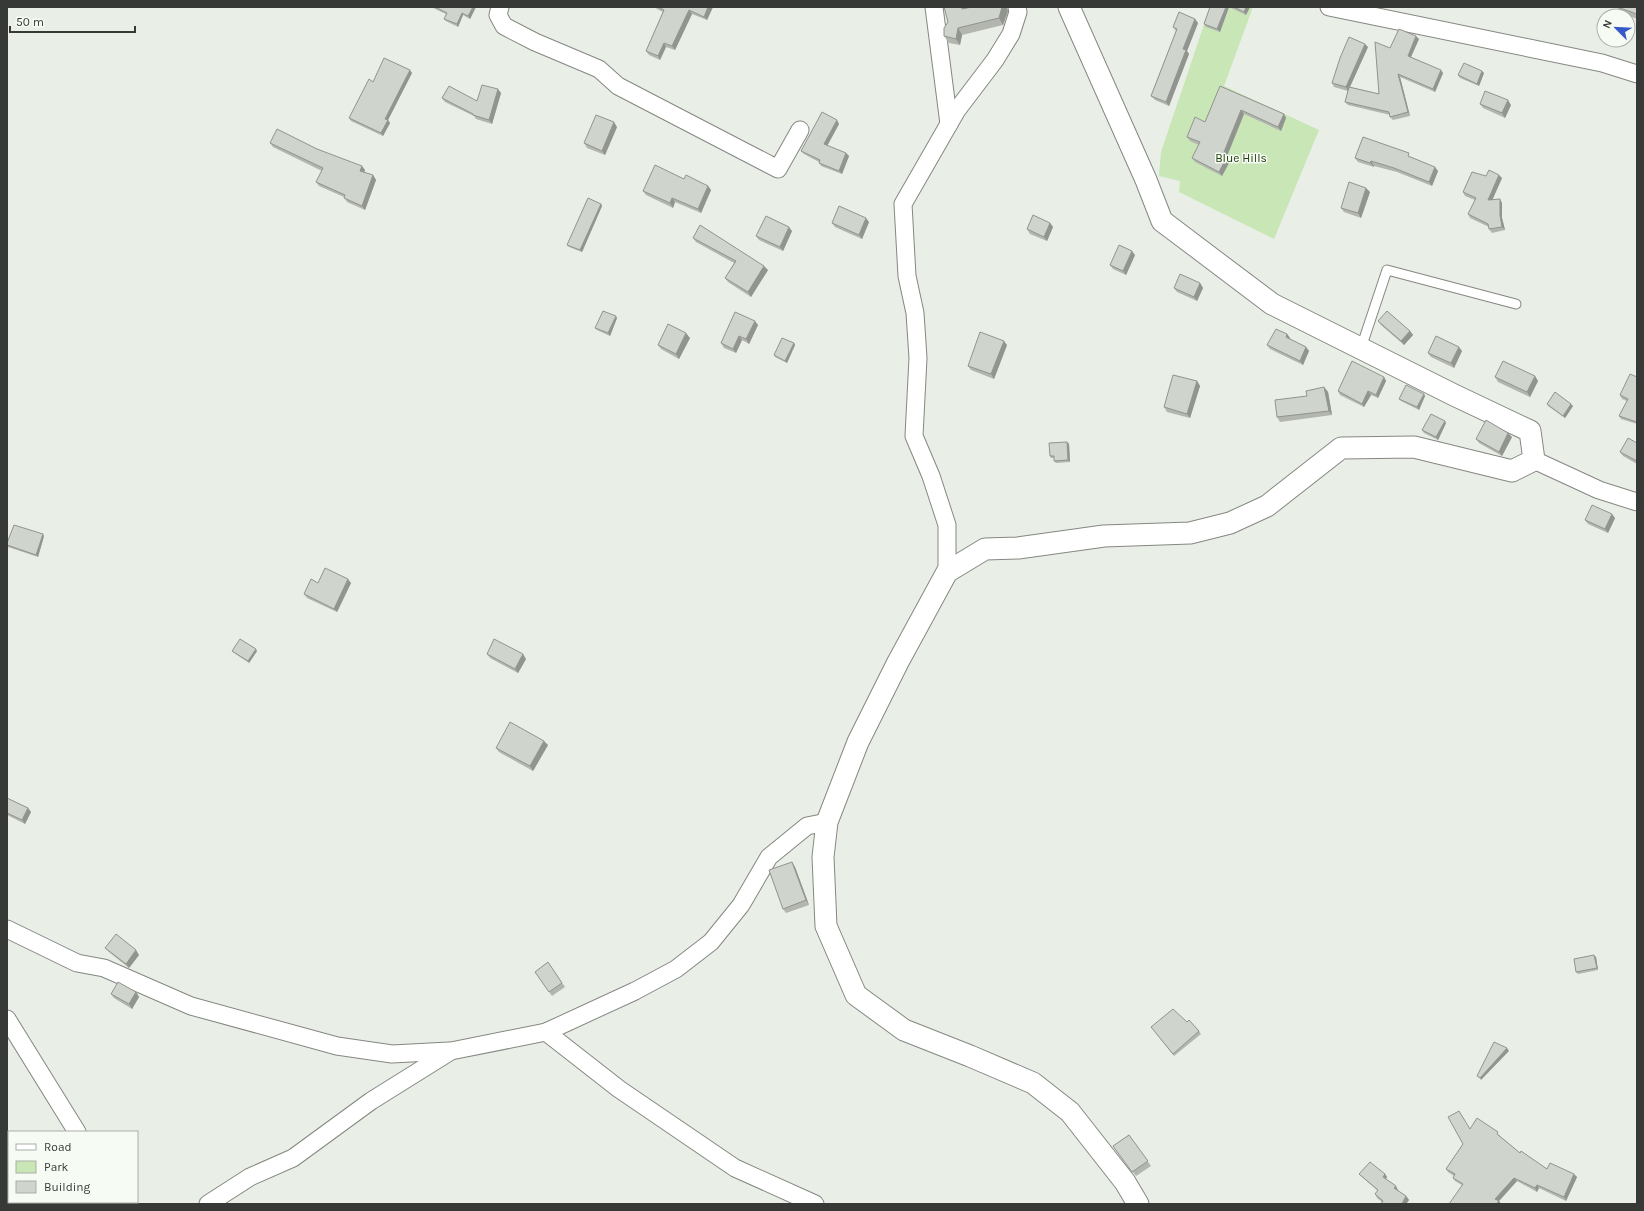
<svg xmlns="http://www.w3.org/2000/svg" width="1644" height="1211" font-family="Karla,sans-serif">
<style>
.green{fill:#c8e6b6}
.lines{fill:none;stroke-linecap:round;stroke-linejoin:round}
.service-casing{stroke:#848881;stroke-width:11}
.minor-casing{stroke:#848881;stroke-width:19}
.tertiary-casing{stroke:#848881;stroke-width:23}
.service{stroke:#fff;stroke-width:9}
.minor{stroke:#fff;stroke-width:17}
.tertiary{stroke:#fff;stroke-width:21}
.wall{fill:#b2b6af}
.shaded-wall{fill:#91948f}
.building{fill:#cfd4cc;stroke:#91948f}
.labels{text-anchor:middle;stroke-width:3;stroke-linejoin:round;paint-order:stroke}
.park-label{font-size:12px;fill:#223c0c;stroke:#f6fcf4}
</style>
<rect width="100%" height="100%" fill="#e9eee6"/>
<polygon class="green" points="1210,7 1253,7 1224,86 1319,130 1274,239 1179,192 1180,181 1159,176 1161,152"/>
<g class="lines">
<g class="service-casing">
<polyline id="service" points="1361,348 1387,270 1516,304"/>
</g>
<g class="minor-casing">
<g id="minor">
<polyline points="500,7 498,15 504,26 535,42 599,69 618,86 778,169 800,130"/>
<polyline points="934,7 949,124"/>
<polyline points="1329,7 1602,63 1637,74"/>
<polyline points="1534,460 1599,490 1637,502"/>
<polyline points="947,572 947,525 931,476 914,436 918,358 915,313 907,276 903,204 957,110 995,60 1011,34 1018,12 1017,7"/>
<polyline points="7,929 77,963 104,968 191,1006 337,1046 392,1054 449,1051"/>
<polyline points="7,1019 77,1132"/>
<polyline points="546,1032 619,1089 735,1168 815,1204"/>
<polyline points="119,1202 120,1204"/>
<polyline points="208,1204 250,1177 293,1158 371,1101 451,1051 546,1032 635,991 676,969 711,942 741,905 769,857 807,826 827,822"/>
</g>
</g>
<g class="tertiary-casing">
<polyline id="tertiary" points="1069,7 1146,180 1162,221 1272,304 1454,395 1530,431 1534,460 1512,471 1414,447 1341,448 1267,506 1230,523 1190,533 1104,536 1018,548 985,549 947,572 898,662 858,742 827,822 823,857 826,926 856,995 904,1030 970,1056 1033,1083 1070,1112 1125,1182 1138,1204"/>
</g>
<use href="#service" class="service"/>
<use href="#minor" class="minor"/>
<use href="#tertiary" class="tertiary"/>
</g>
<g class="wall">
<polygon points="431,7 476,7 470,19 463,15 458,27 446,21 444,19 446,14"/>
<polygon points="655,7 713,7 707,20 692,14 675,50 666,47 660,60 649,55 646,51 663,12 657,9"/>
<polygon points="944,7 968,7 968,8 1008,11 1003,25 962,35 960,45 949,43 944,36 948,22"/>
<polygon points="1210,7 1250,7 1246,15 1229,7 1220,32 1206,27 1204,24"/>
<polygon points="1617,7 1637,7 1637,19 1622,13"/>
<polygon points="1195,19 1198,23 1187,51 1189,54 1169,106 1155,100 1151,96 1176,31 1173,27"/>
<polygon points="1419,39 1411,57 1443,73 1435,92 1400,77 1410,116 1393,120 1390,117 1390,115 1348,105 1345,102 1348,91 1334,87 1332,83 1368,47 1350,87 1379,94 1390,48"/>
<polygon points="412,73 388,120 390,123 383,136 351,121 349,118"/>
<polygon points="1484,73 1479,86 1460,78 1458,75"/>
<polygon points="1220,86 1284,114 1286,118 1281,131 1244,114 1226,159 1229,163 1222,176 1195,162 1192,158 1199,145 1190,141 1187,137 1205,122"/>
<polygon points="501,93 492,124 476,119 474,116 445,102 442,98 477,101"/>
<polygon points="1480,104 1511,105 1505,118 1483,108"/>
<polygon points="839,124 827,146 846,153 849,156 842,174 821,166 819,162 804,154 801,151"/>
<polygon points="617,127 605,155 587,148 584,143"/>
<polygon points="270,143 317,149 365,170 364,172 373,175 376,180 365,210 347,202 344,197 319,186 316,182 322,171 273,147"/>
<polygon points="1411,157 1438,171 1432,186 1397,172 1374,166 1374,167 1358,162 1355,158"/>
<polygon points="1486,176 1502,178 1492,200 1502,203 1502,218 1505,230 1492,233 1489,229 1489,227 1470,218 1468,214 1475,200 1465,196 1463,192"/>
<polygon points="684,179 708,186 711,190 701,213 675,202 673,208 646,195 643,191"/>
<polygon points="1370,192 1361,218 1344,212 1341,208"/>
<polygon points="601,204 602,206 582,252 569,247 567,245"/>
<polygon points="869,222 862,239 835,227 832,223"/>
<polygon points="1050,223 1053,227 1047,241 1030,234 1027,229"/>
<polygon points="792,231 783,251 759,240 756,236"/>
<polygon points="693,238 768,270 751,297 728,282 725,278 734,263 696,242"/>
<polygon points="1135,255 1126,275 1113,269 1110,265"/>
<polygon points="1200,283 1203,288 1197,301 1177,292 1174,288"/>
<polygon points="617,318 610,336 597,330 595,328"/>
<polygon points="1378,321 1410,331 1413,335 1404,345 1381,325"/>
<polygon points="758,325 749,344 742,340 736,353 724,348 721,343"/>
<polygon points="1287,334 1290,338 1290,339 1306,347 1309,351 1303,365 1270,349 1267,345"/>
<polygon points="690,338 679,359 661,349 658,345"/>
<polygon points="794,343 795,345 787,363 775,357 774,355"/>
<polygon points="1007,345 994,379 971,370 968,366"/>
<polygon points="1462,351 1454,368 1431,357 1428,353"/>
<polygon points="1535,376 1538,381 1530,397 1498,382 1495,377"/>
<polygon points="1384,377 1386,381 1378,398 1371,395 1364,407 1340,395 1338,391"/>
<polygon points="1637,377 1637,424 1621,419 1619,416 1627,401 1622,399 1620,395"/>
<polygon points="1197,381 1200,386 1190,418 1167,412 1164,407"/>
<polygon points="1324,387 1328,392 1332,415 1280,422 1277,417 1307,396"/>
<polygon points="1424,394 1425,396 1419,410 1401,401 1399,399"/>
<polygon points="1547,404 1573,406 1565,418 1548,406"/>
<polygon points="1446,423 1438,440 1424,433 1422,430"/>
<polygon points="1512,437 1502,456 1479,443 1476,439"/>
<polygon points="1067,442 1069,444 1070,462 1056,463 1054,461 1054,458 1051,458 1050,456"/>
<polygon points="1637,443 1637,464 1623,456 1620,452"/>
<polygon points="1615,518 1608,533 1588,524 1585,520"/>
<polygon points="44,536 38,557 8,547 7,546 7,543"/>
<polygon points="318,583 351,583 337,612 307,598 304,594"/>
<polygon points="232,651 257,651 249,663 234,653"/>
<polygon points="487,654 526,659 518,673 490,658"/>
<polygon points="548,745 533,771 499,752 496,748"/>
<polygon points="7,798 28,808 31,812 25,824 7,815"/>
<polygon points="792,862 795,867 809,905 786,913 783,909"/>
<polygon points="105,948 139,955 129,968 109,952"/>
<polygon points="1596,957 1598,970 1578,974 1576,972"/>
<polygon points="548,962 565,987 552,996 535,972"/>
<polygon points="136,992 139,997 132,1009 114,998 111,994"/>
<polygon points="1187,1022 1199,1031 1201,1034 1174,1056 1151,1027"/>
<polygon points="1470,1129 1500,1135 1500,1136 1520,1153 1547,1169 1577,1177 1566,1201 1539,1188 1537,1192 1517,1181 1499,1201 1501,1204 1462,1185 1455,1181 1453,1178 1454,1176 1448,1172 1446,1169 1463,1144"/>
<polygon points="1129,1135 1151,1166 1136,1176 1113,1146"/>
<polygon points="1359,1174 1385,1174 1387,1177 1386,1179 1398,1190 1397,1190 1406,1196 1409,1200 1406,1204 1381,1204 1382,1202 1377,1198 1375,1194 1378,1191 1362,1177"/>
</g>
<g class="shaded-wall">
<polygon points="473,7 476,7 470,19 468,16"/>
<polygon points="708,7 713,7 707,20 704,17"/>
<polygon points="961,7 968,7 966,16 962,9"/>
<polygon points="1002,7 1007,7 1008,11 1003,25 999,18"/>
<polygon points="1226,7 1229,7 1220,32 1217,29"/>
<polygon points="1246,7 1250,7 1246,15 1244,12"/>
<polygon points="689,10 692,14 675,50 672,46"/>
<polygon points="462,13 463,15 458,27 457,24"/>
<polygon points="1195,19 1198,23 1187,51 1189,54 1169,106 1166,102 1183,49"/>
<polygon points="958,28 962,35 960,45 956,39"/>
<polygon points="1416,36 1419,39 1410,59 1408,56"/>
<polygon points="664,43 666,47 660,60 658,56"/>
<polygon points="1365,44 1368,47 1348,91 1346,87"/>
<polygon points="410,70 412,73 388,120 390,123 383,136 381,133 385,119"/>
<polygon points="1441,70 1443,73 1435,92 1433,89"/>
<polygon points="1482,71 1484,73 1479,86 1477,84"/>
<polygon points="1398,74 1400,77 1410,116 1408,112"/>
<polygon points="498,89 501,93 492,124 489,120"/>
<polygon points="1508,100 1511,105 1505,118 1502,113"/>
<polygon points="1241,110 1244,114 1225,161 1226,159 1229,163 1222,176 1219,172 1222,157"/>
<polygon points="1284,114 1286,118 1281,131 1278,127"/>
<polygon points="837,120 839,124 826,148 824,144"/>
<polygon points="614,122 617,127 605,155 602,151"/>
<polygon points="846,153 849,156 842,174 839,171"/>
<polygon points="1371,161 1374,166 1374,167 1370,163"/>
<polygon points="362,166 365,170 363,175 360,171"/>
<polygon points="1435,167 1438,171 1432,186 1429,182"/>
<polygon points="373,175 376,180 365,210 362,206"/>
<polygon points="1499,175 1502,178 1491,203 1488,200"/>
<polygon points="708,186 711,190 701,213 698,209"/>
<polygon points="1366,188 1370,192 1361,218 1358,213"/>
<polygon points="672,198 675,202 673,208 670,203"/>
<polygon points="1500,199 1502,203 1502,218 1505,230 1502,227 1500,215"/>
<polygon points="601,204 602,206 582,252 580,250"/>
<polygon points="866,218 869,222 862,239 859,235"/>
<polygon points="1050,223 1053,227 1047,241 1044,237"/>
<polygon points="789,227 792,231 783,251 780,247"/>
<polygon points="1132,251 1135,255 1126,275 1123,271"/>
<polygon points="764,266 768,270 751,297 748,292"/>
<polygon points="1200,283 1203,288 1197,301 1194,297"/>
<polygon points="616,316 617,318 610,336 608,333"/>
<polygon points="755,321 758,325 749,344 746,339"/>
<polygon points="1410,331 1413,335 1404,345 1401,341"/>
<polygon points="686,333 690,338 679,359 676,354"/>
<polygon points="1287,334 1290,338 1289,341 1286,337"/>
<polygon points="739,336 742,340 736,353 733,349"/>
<polygon points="1004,341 1007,345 994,379 991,374"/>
<polygon points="794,343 795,345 787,363 785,361"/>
<polygon points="1306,347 1309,351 1303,365 1300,361"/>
<polygon points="1459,347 1462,351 1454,368 1451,363"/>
<polygon points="1535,376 1538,381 1530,397 1527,392"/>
<polygon points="1384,377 1386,381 1378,398 1376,395"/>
<polygon points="1197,381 1200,386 1190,418 1187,414"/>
<polygon points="1324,387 1328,392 1332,415 1329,411"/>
<polygon points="1368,391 1371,395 1364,407 1362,404"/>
<polygon points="1424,394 1425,396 1419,410 1417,407"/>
<polygon points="1571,404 1573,406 1565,418 1563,416"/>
<polygon points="1445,421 1446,423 1438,440 1436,437"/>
<polygon points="1508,433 1512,437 1502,456 1499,452"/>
<polygon points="1067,442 1069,444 1070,462 1068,460"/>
<polygon points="1612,514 1615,518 1608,533 1605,529"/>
<polygon points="43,534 44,536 38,557 36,555"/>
<polygon points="348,579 351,583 337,612 334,609"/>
<polygon points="256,649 257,651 249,663 248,661"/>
<polygon points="523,654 526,659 518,673 515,669"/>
<polygon points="544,741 548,745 533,771 530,766"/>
<polygon points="28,808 31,812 25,824 22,820"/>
<polygon points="792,862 795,867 809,905 806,900"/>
<polygon points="136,950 139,955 129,968 126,964"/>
<polygon points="1594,955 1596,957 1598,970 1597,968"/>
<polygon points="136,992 139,997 132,1009 129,1004"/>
<polygon points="1507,1048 1509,1051 1481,1080 1480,1078"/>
<polygon points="1385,1174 1387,1177 1385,1180 1383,1177"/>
<polygon points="1574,1174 1577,1177 1566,1201 1564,1197"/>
<polygon points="1514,1178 1517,1181 1499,1201 1501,1204 1496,1204 1495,1199"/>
<polygon points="1537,1185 1539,1188 1537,1192 1535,1188"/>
<polygon points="1396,1186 1398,1190 1396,1192 1394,1188"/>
<polygon points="1406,1196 1409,1200 1406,1204 1402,1204"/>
</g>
<g class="building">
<polygon points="435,7 473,7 468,16 462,13 457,24 444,19 447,13"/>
<polygon points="658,7 708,7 704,17 689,10 672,46 664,43 658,56 646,51 664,10"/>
<polygon points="944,7 962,7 962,9 972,7 1002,7 999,18 958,28 956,39 944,36 944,28 948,22"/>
<polygon points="1210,7 1226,7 1217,29 1204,24"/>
<polygon points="1234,7 1246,7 1244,12"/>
<polygon points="1617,7 1637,7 1637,14"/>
<polygon points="1179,12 1195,19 1183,49 1186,50 1166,102 1151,96 1177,29 1173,27"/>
<polygon points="1399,29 1416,36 1408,56 1441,70 1433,89 1398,74 1408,112 1390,117 1389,112 1345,102 1349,87 1379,94 1375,42 1390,48"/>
<polygon points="1349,37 1365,44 1346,87 1332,83 1340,58"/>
<polygon points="384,58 410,70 385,119 388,120 381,133 349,118 369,79 373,82"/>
<polygon points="1464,63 1482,71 1477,84 1458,75"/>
<polygon points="482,85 498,89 489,120 473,115 473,114 442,98 449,86 477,101"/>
<polygon points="1220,86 1284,114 1278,127 1241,110 1222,157 1226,159 1219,172 1192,158 1200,142 1187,137 1195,117 1205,122"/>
<polygon points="1485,91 1508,100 1502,113 1480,104"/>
<polygon points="822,112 837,120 824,144 846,153 839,171 819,163 820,160 801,151"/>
<polygon points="596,115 614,122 602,151 584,143"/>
<polygon points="277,129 317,149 362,166 360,171 373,175 362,206 344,198 345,195 316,182 323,168 270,143"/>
<polygon points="1363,137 1409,153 1408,156 1435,167 1429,182 1394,168 1371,161 1370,163 1355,158"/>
<polygon points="655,165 684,179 686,175 708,186 698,209 672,198 670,203 643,191"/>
<polygon points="1489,170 1499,175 1488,200 1500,199 1500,215 1502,227 1489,229 1488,224 1468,214 1476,198 1463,192 1472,172 1486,176"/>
<polygon points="1349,182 1366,188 1358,213 1341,208"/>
<polygon points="588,198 601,204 580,250 567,245"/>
<polygon points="839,206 866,218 859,235 832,223"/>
<polygon points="1033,215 1050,223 1044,237 1027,229"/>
<polygon points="766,216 789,227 780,247 756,236"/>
<polygon points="700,225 764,266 748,292 725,278 736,261 693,238"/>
<polygon points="1119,245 1132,251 1123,271 1110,265"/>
<polygon points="1180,274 1200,283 1194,297 1174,288"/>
<polygon points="603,311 616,316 608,333 595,328"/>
<polygon points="1387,311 1410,331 1401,341 1378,321"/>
<polygon points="735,312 755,321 746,339 739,336 733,349 721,343"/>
<polygon points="668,324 686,333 676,354 658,345"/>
<polygon points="1276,329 1287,334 1286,337 1306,347 1300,361 1267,345"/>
<polygon points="980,332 1004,341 991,374 968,366"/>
<polygon points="1436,336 1459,347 1451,363 1428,353"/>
<polygon points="782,338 794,343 785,361 774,355"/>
<polygon points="1352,361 1384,377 1376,395 1368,391 1362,404 1338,391"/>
<polygon points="1503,361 1535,376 1527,392 1495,377"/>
<polygon points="1630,374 1637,377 1637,422 1619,416 1628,399 1620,395"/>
<polygon points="1173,375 1197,381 1187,414 1164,407"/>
<polygon points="1406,385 1424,394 1417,407 1399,399"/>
<polygon points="1324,387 1329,411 1277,417 1275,400 1307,396 1306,391"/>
<polygon points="1555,392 1571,404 1563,416 1547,404"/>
<polygon points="1431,414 1445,421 1436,437 1422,430"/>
<polygon points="1486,420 1508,433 1499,452 1476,439"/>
<polygon points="1628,438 1637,443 1637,461 1620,452"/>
<polygon points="1067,442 1068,460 1054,461 1054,456 1050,456 1049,443"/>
<polygon points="1592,505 1612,514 1605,529 1585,520"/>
<polygon points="14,525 43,534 36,555 7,545 7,543"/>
<polygon points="325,568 348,579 334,609 304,594 311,579 318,583"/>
<polygon points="240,639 256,649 248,661 232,651"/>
<polygon points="494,639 523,654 515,669 487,654"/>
<polygon points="510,722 544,741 530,766 496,748"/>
<polygon points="7,798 28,808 22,820 7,813"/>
<polygon points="792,862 806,900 783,909 769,870"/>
<polygon points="116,934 136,950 126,964 105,948"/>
<polygon points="1594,955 1597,968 1576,972 1574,959"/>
<polygon points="548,962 562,983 549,992 535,972"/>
<polygon points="118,982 136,992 129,1004 111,994"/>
<polygon points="1173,1009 1187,1022 1189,1020 1199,1031 1173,1054 1151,1027"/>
<polygon points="1494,1042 1507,1048 1480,1078 1477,1076"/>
<polygon points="1459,1111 1470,1129 1477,1118 1498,1132 1497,1134 1520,1153 1521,1151 1547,1169 1550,1163 1574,1174 1564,1197 1537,1185 1535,1188 1514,1178 1495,1199 1499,1201 1496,1204 1449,1204 1463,1184 1453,1178 1455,1174 1446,1169 1463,1144 1448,1117"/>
<polygon points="1129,1135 1148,1161 1132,1172 1113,1146"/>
<polygon points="1370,1162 1385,1174 1383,1177 1396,1186 1394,1188 1406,1196 1402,1204 1381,1204 1383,1201 1375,1194 1378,1190 1359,1174"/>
</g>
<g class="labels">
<g class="park-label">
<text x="1241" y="162">Blue Hills</text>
</g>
</g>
<rect width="1644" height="1211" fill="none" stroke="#373936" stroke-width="16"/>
<rect x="8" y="1131" width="130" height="72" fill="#f6fcf4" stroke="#aaaea8"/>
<rect x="16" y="1144" width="20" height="6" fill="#ffffff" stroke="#aaaea8"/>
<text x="44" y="1151" font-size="12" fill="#373936">Road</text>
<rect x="16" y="1161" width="20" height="12" fill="#c8e6b6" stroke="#aaaea8"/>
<text x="44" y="1171" font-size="12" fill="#373936">Park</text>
<rect x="16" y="1181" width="20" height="12" fill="#cfd4cc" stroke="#aaaea8"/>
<text x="44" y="1191" font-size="12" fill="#373936">Building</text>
<g transform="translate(1616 28) rotate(294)"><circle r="19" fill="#f6fcf4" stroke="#aaaea8"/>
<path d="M0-3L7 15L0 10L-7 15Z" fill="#3659c9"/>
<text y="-6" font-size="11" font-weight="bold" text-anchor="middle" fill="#373936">N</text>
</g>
<path d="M10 26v6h125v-6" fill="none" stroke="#373936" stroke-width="2"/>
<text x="16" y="26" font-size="12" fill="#373936" stroke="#f6fcf4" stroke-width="3" paint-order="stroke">50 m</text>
</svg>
